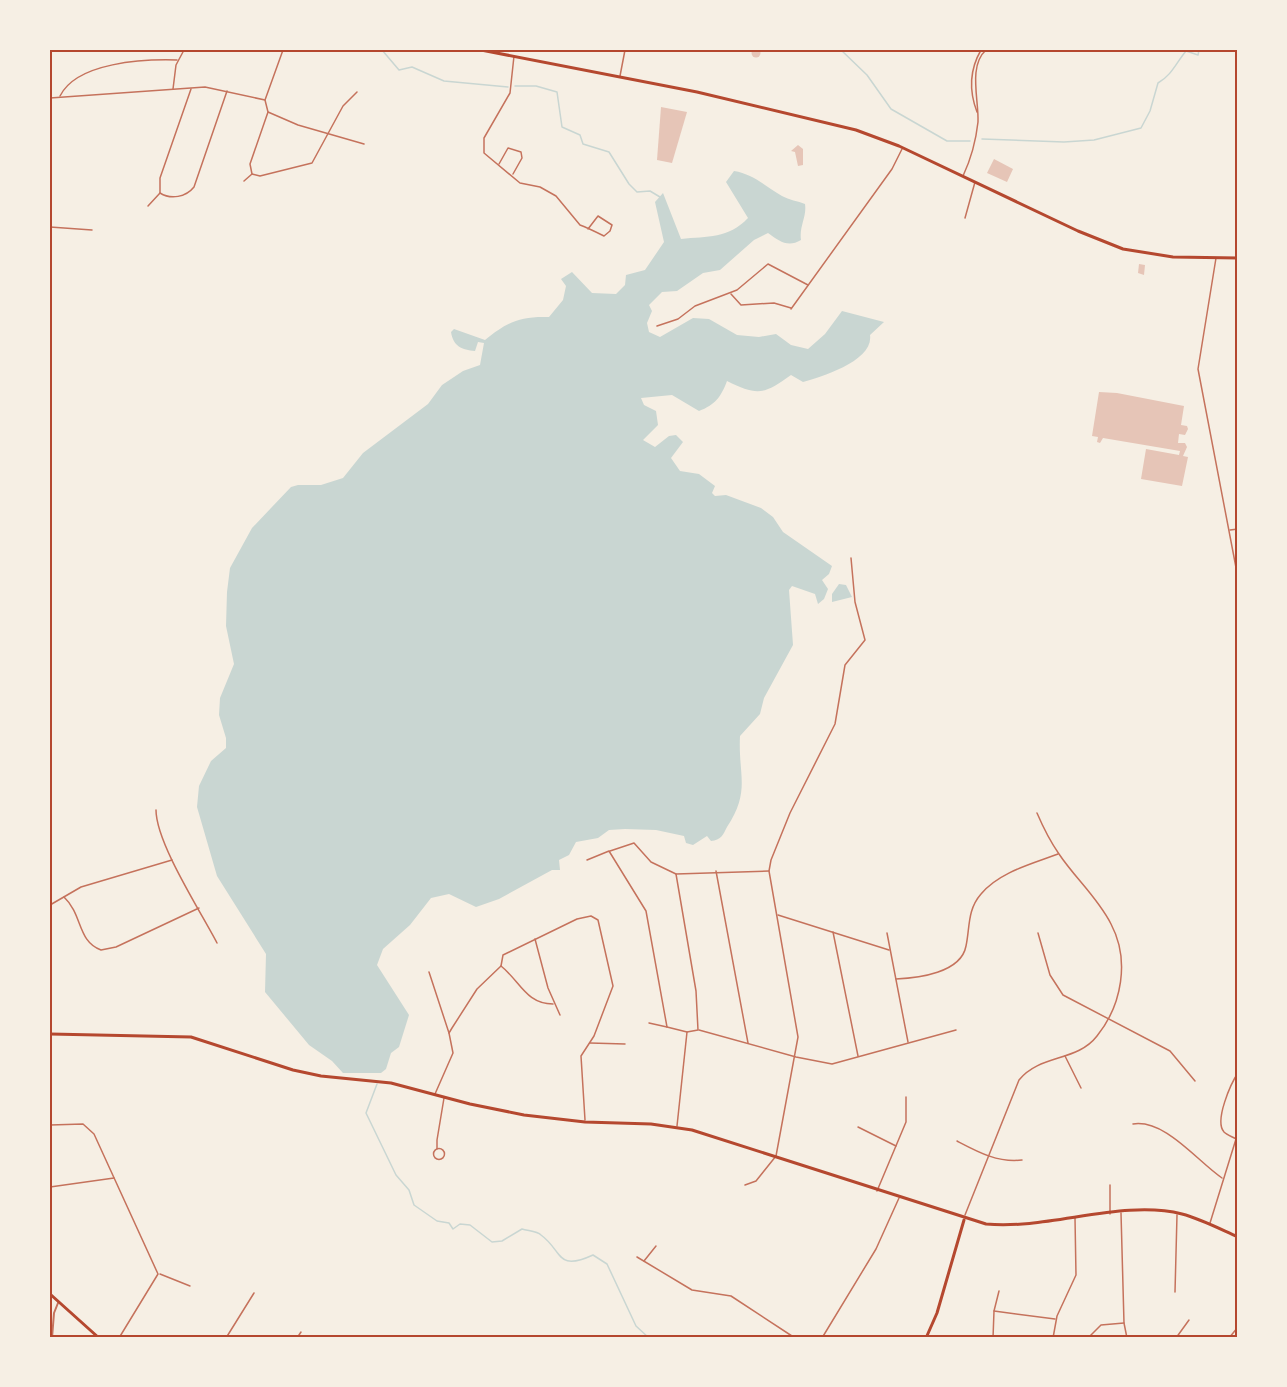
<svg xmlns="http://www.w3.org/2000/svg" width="1287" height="1387" font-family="Helvetica,sans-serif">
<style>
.water{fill:#c9d6d2}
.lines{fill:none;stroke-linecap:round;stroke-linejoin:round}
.stream{stroke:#c9d6d2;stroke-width:1.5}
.building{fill:#e6c5b7}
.minor{stroke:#c5725c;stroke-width:1.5}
.tertiary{stroke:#c5725c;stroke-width:2}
.secondary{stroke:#b5482f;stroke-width:3}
.primary{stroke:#b5482f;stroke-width:3}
.neatline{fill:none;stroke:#b5482f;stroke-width:2}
</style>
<rect width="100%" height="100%" fill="#f6efe4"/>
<g class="water">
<path d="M 734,171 C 753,174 765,186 782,196 C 789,200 798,201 805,204 C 807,217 799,226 801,240 C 788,248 779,241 768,233 L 754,240 L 720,270 L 703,273 L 677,291 L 662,292 L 649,305 L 652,311 L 647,323 L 649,332 L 660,337 L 693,318 L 709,319 L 737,335 L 759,337 L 776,334 L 791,345 L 808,349 L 825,334 L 842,311 L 884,322 L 870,335 C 874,361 821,377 803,382 L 791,375 C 763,395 758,396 727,381 C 721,397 715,405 699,411 L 672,395 L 641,398 L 644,405 L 656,411 L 658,425 L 643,440 L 655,447 L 669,436 L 676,435 L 683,442 L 671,458 L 680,471 L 699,474 L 715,486 L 712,493 L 715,496 L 726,495 L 761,508 L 773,517 L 783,532 L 832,566 L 829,574 L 822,580 L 828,589 L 824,599 L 818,604 L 815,594 L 792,586 L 789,590 L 793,645 L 764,698 L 760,714 L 740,736 C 738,776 751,790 727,827 C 723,835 721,840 711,841 L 707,836 L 693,845 L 686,843 L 684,836 L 656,830 L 625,829 L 609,830 L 598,838 L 576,842 L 569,855 L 559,860 L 560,870 L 552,870 L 499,899 L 476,907 L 449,894 L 431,898 L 410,925 L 383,949 L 377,965 L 409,1015 L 399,1047 L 391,1053 L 386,1069 L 381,1073 L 343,1073 L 332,1061 L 309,1045 L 265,992 L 266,954 L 217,876 L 197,807 L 199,786 L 211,761 L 226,748 L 226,738 L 219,715 L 220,698 L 234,664 L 226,626 L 227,592 L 230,568 L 252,528 L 291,487 L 298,485 L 321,485 L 343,478 L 363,453 L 428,404 L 442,385 L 463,371 L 480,365 L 484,343 L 478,342 L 475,351 C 462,350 453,346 451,332 L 454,329 L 485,340 C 507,322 520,316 549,317 L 563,300 L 566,286 L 561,279 L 572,272 L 592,293 L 616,294 L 625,285 L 626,275 L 645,270 L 664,242 L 655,202 L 663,193 L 681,239 C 708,236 728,239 748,218 L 726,182 Z"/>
<polygon points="839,584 846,585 852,597 832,602 832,594"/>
</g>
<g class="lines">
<g class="stream">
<polyline points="382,50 399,70 412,67 444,81 508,87"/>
<polyline points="841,50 867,75 891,109 947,141 970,141"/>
<polyline points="1227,50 1238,50"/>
<polyline points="515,86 536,86 557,92 562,127 580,135 583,144 609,152 629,184 637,192 650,191 660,197"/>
<path d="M 982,139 L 1064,142 L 1094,140 L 1141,128 L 1150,111 L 1158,83 C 1172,75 1176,63 1186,51 L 1198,55 L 1199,50"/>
<path d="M 377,1084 L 366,1113 L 396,1175 L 409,1190 L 414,1205 L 437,1221 L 449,1223 L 453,1229 L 460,1224 L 470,1225 L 492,1242 L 502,1241 L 522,1229 C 528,1231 537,1231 541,1235 C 563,1251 556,1272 593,1255 L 607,1264 L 636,1326 L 649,1338"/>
</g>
</g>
<g class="building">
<circle cx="756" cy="53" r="4.5"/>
<polygon points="661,107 687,112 672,163 657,160"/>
<polygon points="798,145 803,149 803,165 798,166 795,152 791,151"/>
<polygon points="994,159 1013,169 1007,182 987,173"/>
<polygon points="1139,264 1145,265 1144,275 1138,273"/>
<polygon points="1099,392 1117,393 1184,406 1181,425 1187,426 1188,429 1185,435 1179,434 1178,443 1185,443 1187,447 1183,456 1188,457 1182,486 1141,479 1146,449 1179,455 1180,451 1103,438 1100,443 1097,442 1098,437 1092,436"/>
</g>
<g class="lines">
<g class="minor">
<path d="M 514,56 L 510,93 L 484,138 L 484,153 L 520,183 L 540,187 L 556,196 L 580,225 C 588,228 596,232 604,236 L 610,231 L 612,225 L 598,216 L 588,229"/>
<polyline points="620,76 625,50"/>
<polyline points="173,89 176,65 184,50"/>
<path d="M 60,96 C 77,62 144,59 177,60"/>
<polyline points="50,98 205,87 265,100"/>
<polyline points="268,112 298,125 364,144"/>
<path d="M 977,112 C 969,91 970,69 981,50"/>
<polyline points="499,164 508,148 521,152 522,158 513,174"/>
<polyline points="252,174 260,176 312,163 343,106 357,92"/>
<path d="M 963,176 C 971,159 976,140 978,122 C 979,100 968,66 986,50"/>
<polyline points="244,181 252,174 250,164 268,112 265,100 283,50"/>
<polyline points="50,187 50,198"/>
<path d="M 160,193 C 171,200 186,197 194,187 L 227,91"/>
<polyline points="148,206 160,193 160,178 191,89"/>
<polyline points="965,218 975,182"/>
<polyline points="50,227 92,230"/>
<polyline points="1216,258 1198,369 1238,578"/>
<polyline points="731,294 741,305 774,303 791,308"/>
<polyline points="791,309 892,169 902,149"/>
<polyline points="657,326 678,319 695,306 737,290 768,264 808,285"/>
<polyline points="1230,530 1238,529"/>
<path d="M 156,810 C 156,843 201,912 217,943"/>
<polyline points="610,851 634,843 651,862 676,874 769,871"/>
<polyline points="587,860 609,851 646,911 667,1027 687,1032 698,1030 696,991 676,874"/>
<polyline points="716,871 748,1043"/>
<path d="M 64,897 C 83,915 77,941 101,950 L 116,947 L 199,908"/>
<polyline points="50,905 81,887 172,860"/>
<polyline points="778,915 889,950"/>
<polyline points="833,932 858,1056"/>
<polyline points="887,933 908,1042"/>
<polyline points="1038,933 1050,975 1063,995 1170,1051 1195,1081"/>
<polyline points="535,939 548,988 560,1015"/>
<path d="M 501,966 C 520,981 526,1004 553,1004"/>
<polyline points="429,972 449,1033"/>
<path d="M 896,979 C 918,978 961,973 966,946 C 970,928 967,910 981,894 C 999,872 1032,864 1058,854"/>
<polyline points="649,1023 667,1027"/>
<polyline points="699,1030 796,1057 832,1064 956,1030"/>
<polyline points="590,1043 625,1044"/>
<polyline points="1065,1056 1081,1088"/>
<polyline points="435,1094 453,1053 449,1033 452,1028 477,989 501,966 503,955 577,919 591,916 598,920 613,986 594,1036 581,1056 585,1120"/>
<path d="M 1133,1124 C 1165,1119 1197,1161 1222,1178"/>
<polyline points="50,1125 83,1124 94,1134 158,1274 119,1338"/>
<polyline points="677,1126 687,1032"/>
<polyline points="858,1127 896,1146"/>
<path d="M 957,1141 C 978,1152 998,1163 1022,1160"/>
<circle cx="439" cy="1154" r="5.5"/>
<polyline points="437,1149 437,1140 444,1098"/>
<polyline points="745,1185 756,1181 776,1156 798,1037 769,871 771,860 790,813 835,724 845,665 865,640 855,602 851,558"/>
<polyline points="50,1187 114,1178"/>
<polyline points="877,1191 906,1122 906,1097"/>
<polyline points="1121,1213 1124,1323 1127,1338"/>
<polyline points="1110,1214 1110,1185"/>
<path d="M 965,1215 L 1019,1080 C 1040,1054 1077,1062 1097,1036 C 1122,1005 1130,960 1111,924 C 1098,898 1075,878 1059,854 C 1050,841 1043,827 1037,813"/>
<path d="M 1210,1223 L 1236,1139 C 1233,1137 1227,1135 1224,1132 C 1214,1121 1231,1083 1238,1073"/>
<polyline points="637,1257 692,1290 731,1296 795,1338"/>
<polyline points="644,1261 656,1246"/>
<polyline points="160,1274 190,1286"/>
<polyline points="1175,1292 1177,1215"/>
<polyline points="994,1311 1055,1319"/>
<polyline points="226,1338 254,1293"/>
<polyline points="297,1338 301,1332"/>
<polyline points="822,1338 876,1249 899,1198"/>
<polyline points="993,1338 994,1311 999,1291"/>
<polyline points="1053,1338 1057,1316 1076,1275 1075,1218"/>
<polyline points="1088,1338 1101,1325 1124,1323"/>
<polyline points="1176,1338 1189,1320"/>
<polyline points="1229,1338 1238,1327"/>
</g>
<polyline class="tertiary" points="52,1338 54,1313 58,1303"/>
<g class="secondary">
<path d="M 50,1034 L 191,1037 L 293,1070 L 321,1076 L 391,1083 L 470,1104 L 524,1115 L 585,1122 L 651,1124 L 692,1130 L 986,1224 C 1049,1230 1122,1199 1182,1214 C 1201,1219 1220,1229 1238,1237"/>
<polyline points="50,1294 99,1338"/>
<polyline points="926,1338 937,1313 964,1220"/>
</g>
<polyline class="primary" points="481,50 697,92 856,130 899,146 1078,231 1123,249 1173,257 1238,258"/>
</g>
<rect width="1287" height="1387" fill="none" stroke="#f6efe4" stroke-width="102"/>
<rect x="51" y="51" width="1185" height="1285" class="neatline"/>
</svg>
